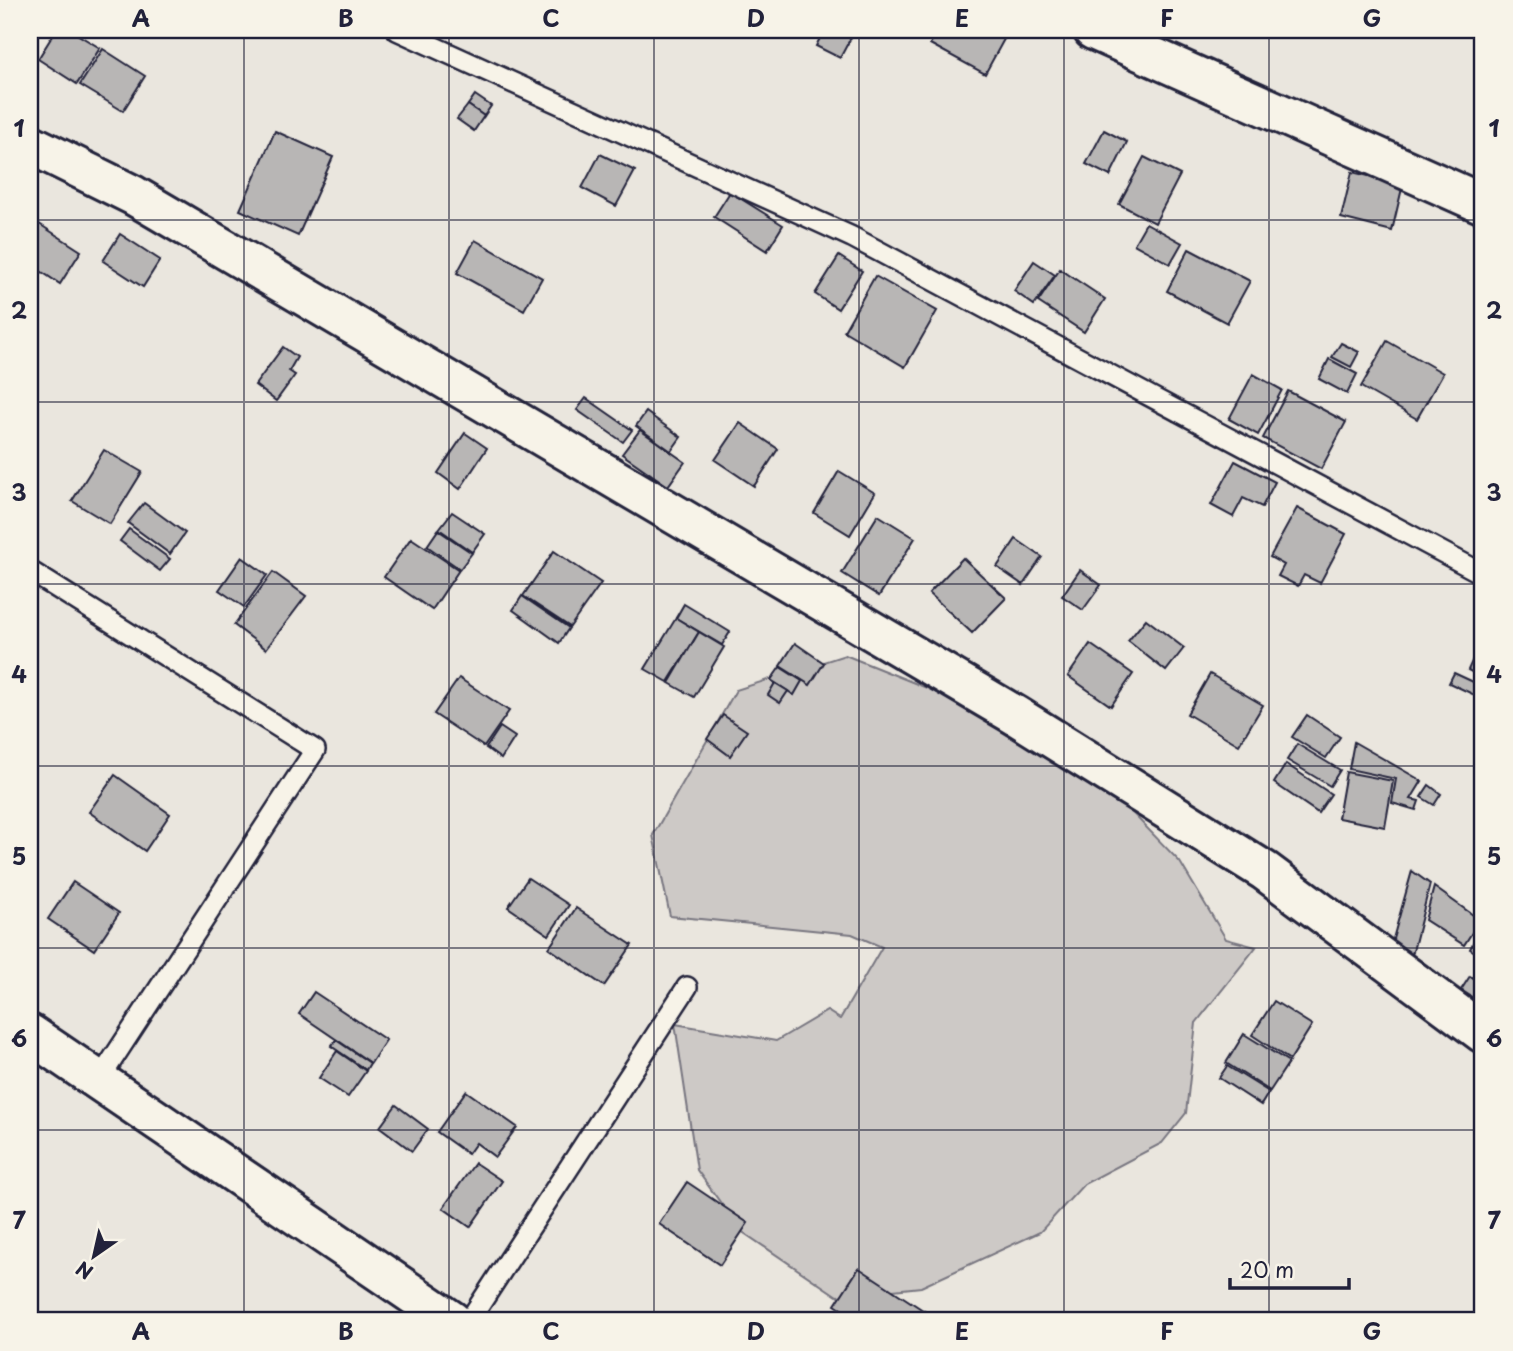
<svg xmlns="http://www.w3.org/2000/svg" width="1513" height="1351" font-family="'Playpen Sans',sans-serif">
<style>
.green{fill:#cdc9c6;stroke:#787680;stroke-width:2}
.building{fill:#b8b6b5;stroke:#22223b;stroke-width:2}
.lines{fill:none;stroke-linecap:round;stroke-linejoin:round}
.service-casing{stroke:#22223b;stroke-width:24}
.minor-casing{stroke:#22223b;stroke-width:44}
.service{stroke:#f7f3e8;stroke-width:19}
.minor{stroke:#f7f3e8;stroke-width:38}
.grid{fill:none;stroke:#22223b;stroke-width:2;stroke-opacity:0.55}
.neatline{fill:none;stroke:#22223b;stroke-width:2.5}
.grid-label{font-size:23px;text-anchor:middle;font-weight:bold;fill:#22223b}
</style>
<rect width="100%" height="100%" fill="#eae6de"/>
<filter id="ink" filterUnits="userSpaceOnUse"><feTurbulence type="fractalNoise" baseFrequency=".0143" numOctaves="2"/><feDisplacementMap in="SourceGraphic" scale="14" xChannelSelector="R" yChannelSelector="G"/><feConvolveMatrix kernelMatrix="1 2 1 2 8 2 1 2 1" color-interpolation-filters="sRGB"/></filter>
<g filter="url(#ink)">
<polygon class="green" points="845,655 974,707 1116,796 1180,862 1226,939 1256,947 1196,1023 1186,1113 1162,1143 1084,1184 1040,1232 921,1287 837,1296 741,1231 697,1170 675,1024 776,1041 827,1011 840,1019 882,947 852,934 670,916 653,835 736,690"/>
<g class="building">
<polygon points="56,30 70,30 100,48 77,84 38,59"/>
<polygon points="824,30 855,30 840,58 816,46"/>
<polygon points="938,30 1009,30 985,74 930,44"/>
<polygon points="103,49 145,76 123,111 80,85"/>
<polygon points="475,95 491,106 484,116 468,105"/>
<polygon points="468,105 484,116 474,131 457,119"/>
<polygon points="1104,130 1127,142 1110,176 1086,164"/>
<polygon points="275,131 333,157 298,236 240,210"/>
<polygon points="600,154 635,171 616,206 582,188"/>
<polygon points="1144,157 1180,175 1155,223 1119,204"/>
<polygon points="1352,172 1403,184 1392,231 1341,218"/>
<polygon points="730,192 783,225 767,251 714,217"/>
<polygon points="33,220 81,251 60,284 30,264 30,225"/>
<polygon points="1146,223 1182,243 1170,264 1134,244"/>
<polygon points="120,234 160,260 143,287 103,261"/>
<polygon points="475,240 542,278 524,310 457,273"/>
<polygon points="1189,249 1250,281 1227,323 1167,291"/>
<polygon points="839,256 862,271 838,309 815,294"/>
<polygon points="1034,261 1055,275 1034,305 1014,291"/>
<polygon points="1060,269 1105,299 1084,332 1038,302"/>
<polygon points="875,276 937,311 905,367 844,331"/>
<polygon points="1387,341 1443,373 1417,419 1361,387"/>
<polygon points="1341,343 1359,352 1351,367 1332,357"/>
<polygon points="283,347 297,357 289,371 295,375 276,401 255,385"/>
<polygon points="1329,359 1357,374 1347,394 1319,379"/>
<polygon points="1253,374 1282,390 1258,435 1229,419"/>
<polygon points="1288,391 1346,422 1321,469 1263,438"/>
<polygon points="586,398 632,430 623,442 577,410"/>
<polygon points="646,412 681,437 671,451 636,426"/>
<polygon points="740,423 778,449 754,486 715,460"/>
<polygon points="640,430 685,462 668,486 622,454"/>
<polygon points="465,433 487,448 460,489 438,473"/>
<polygon points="104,450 142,472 110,524 72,501"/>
<polygon points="1235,461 1275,482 1262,507 1243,498 1233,517 1211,505"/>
<polygon points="839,471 875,493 850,535 814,513"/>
<polygon points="144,503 185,533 170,554 128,523"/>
<polygon points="1297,508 1346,534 1320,583 1304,575 1298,586 1278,576 1284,565 1270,557"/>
<polygon points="452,512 485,534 472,552 439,529"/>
<polygon points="878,515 915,538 879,596 842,573"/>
<polygon points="129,529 170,559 160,571 120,541"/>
<polygon points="438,530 472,553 460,569 427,546"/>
<polygon points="411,538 459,570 432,610 384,577"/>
<polygon points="1016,539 1042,557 1023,585 997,567"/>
<polygon points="554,551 601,583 570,627 523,596"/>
<polygon points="242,557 267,575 244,607 219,590"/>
<polygon points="963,558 1006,598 972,633 929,593"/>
<polygon points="1080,570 1101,585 1083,610 1062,596"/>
<polygon points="273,572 306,596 266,649 234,625"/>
<polygon points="522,596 569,628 559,643 513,610"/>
<polygon points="684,604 730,632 722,645 676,618"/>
<polygon points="676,618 699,632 668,682 645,669"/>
<polygon points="1146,619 1184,648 1166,671 1128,641"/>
<polygon points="699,632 724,647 694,697 669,683"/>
<polygon points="1483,637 1483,672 1481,677 1468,670"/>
<polygon points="795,643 824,663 810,685 780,666"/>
<polygon points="1090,644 1133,674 1111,706 1068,676"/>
<polygon points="780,667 802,681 794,695 771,680"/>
<polygon points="1454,673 1482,686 1483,683 1483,699 1449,683"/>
<polygon points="1210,674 1263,705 1239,745 1187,714"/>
<polygon points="459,678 509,711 484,747 434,714"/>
<polygon points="775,683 788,691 780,703 768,695"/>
<polygon points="723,715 747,731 730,756 707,739"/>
<polygon points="1307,715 1340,737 1326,758 1292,737"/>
<polygon points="500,727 515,737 501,759 486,748"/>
<polygon points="1354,742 1422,781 1411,799 1419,801 1416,810 1392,803 1396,779 1349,769"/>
<polygon points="1297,744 1340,770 1330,786 1287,760"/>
<polygon points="1286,764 1331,794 1318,813 1274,783"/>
<polygon points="1346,772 1393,781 1385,827 1338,818"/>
<polygon points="115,775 170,814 145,851 89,812"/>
<polygon points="1429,785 1441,794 1434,805 1421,797"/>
<polygon points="1412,871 1430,884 1411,959 1391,946"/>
<polygon points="528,878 569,905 549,935 508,907"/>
<polygon points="73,882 119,913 94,950 48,919"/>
<polygon points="1434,887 1480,920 1464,945 1425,920"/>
<polygon points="576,908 632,945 604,986 549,948"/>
<polygon points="1482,925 1483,926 1483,957 1470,949"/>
<polygon points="1470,976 1483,984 1483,1004 1461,990"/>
<polygon points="314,992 386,1040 371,1063 299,1014"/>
<polygon points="1274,1001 1312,1025 1290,1060 1252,1035"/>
<polygon points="1244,1034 1289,1062 1270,1091 1226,1063"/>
<polygon points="336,1040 370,1063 366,1070 331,1046"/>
<polygon points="337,1051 366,1071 348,1097 319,1078"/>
<polygon points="1227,1066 1269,1092 1261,1105 1219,1078"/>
<polygon points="466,1091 517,1127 495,1157 476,1143 468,1154 437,1132"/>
<polygon points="396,1105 428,1129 412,1151 380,1127"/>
<polygon points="475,1163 502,1181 470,1227 443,1208"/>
<polygon points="687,1182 748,1223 720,1265 659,1224"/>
<polygon points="859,1268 932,1316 929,1321 860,1321 835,1305"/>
</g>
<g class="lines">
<g class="service-casing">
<g id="service">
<polyline points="397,30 852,237 1483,574"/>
<polyline points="30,571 315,750 99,1080"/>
<polyline points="469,1321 687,987"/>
</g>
</g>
<g class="minor-casing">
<g id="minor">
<polyline points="1093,30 1483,204"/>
<polyline points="30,144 133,195 1015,715 1265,871 1483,1033"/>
<polyline points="30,1034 452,1321"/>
</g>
</g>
<use href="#service" class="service"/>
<use href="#minor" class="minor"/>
</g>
</g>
<path class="grid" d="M 244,30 L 244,1321M 449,30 L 449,1321M 654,30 L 654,1321M 859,30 L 859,1321M 1064,30 L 1064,1321M 1269,30 L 1269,1321M 30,220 L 1483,220M 30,402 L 1483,402M 30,584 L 1483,584M 30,766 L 1483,766M 30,948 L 1483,948M 30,1130 L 1483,1130"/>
<rect width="1513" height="1351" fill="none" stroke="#f7f3e8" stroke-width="77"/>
<g transform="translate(94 1256) rotate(214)" stroke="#f7f3e8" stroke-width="5" paint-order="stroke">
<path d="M0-5L12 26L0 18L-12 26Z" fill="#22223b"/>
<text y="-10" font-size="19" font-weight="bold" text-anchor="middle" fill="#22223b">N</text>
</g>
<path d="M1230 1278v10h119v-10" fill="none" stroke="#22223b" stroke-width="3.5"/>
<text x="1240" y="1278" font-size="21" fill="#22223b" stroke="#f7f3e8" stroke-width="5" paint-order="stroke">20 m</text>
<rect x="38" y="38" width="1436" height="1274" class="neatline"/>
<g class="grid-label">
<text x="141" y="27">A</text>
<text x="346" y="27">B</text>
<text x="551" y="27">C</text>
<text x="756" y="27">D</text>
<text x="962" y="27">E</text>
<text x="1167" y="27">F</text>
<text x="1372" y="27">G</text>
<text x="19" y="137">1</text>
<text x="1494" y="137">1</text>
<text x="19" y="319">2</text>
<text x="1494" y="319">2</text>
<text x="19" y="501">3</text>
<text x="1494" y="501">3</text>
<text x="19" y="683">4</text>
<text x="1494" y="683">4</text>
<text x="19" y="865">5</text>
<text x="1494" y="865">5</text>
<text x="19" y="1047">6</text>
<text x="1494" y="1047">6</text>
<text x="19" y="1229">7</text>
<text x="1494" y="1229">7</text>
<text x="141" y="1340">A</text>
<text x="346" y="1340">B</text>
<text x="551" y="1340">C</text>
<text x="756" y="1340">D</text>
<text x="962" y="1340">E</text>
<text x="1167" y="1340">F</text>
<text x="1372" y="1340">G</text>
</g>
</svg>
